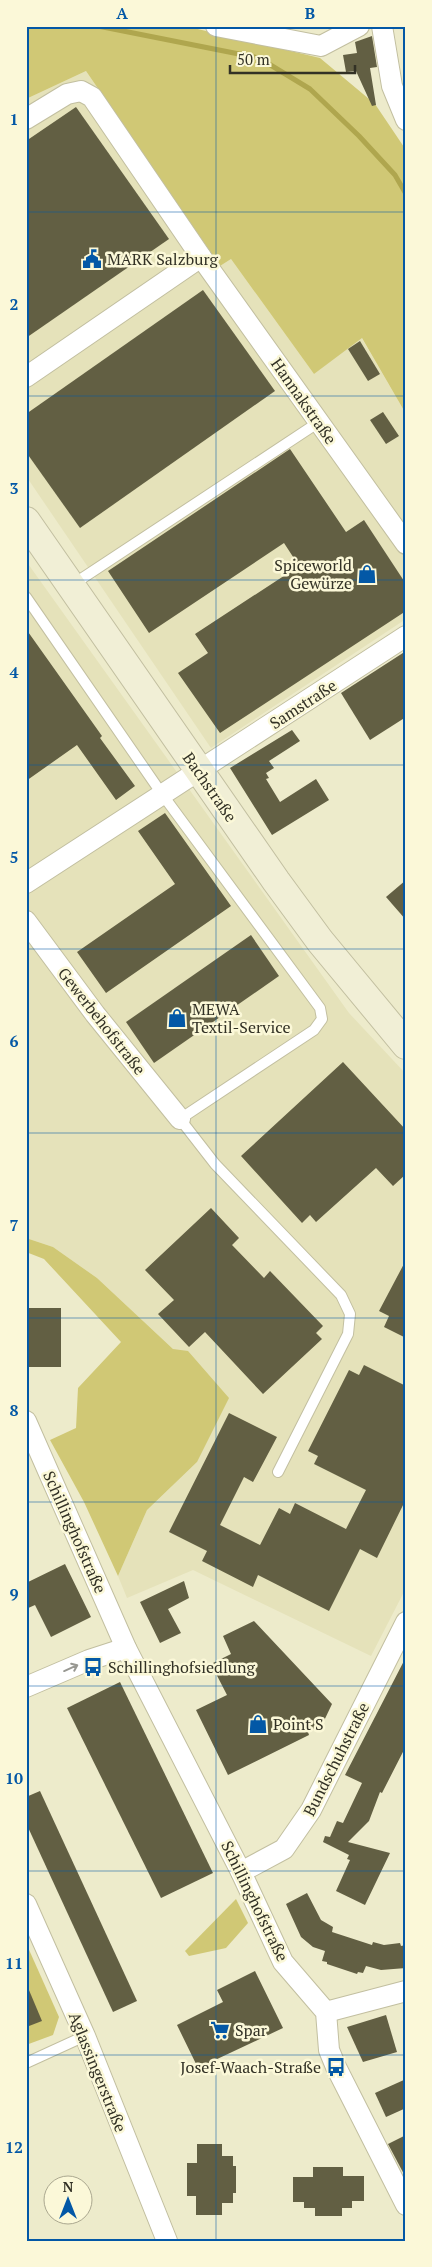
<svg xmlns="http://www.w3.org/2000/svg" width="432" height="2267" font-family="'PT Serif',serif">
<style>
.built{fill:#e5e2ba}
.green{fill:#d0c875}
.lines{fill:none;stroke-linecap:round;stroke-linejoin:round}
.stream{stroke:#afa64e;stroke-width:5}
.building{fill:#625f43}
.lane-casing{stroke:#c2bfa0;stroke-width:12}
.street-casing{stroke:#c2bfa0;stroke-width:22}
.secondary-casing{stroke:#c2bfa0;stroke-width:30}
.lane{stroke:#fff;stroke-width:10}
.street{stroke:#fff;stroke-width:20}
.secondary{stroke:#f1efd6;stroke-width:28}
.oneway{stroke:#989892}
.grid{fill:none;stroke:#0358a6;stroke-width:1;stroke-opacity:0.55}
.labels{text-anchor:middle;stroke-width:5;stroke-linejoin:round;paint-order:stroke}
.poi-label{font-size:16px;fill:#323125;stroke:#fbf8d8;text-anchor:start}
.street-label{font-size:16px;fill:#323125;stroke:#fbf8d8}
.neatline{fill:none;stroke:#0358a6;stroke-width:2}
.grid-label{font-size:16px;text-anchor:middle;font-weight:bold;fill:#0358a6}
</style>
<rect width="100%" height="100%" fill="#edebcb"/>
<g class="built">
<polygon points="86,71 220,266 231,259 314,374 361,337 406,414 406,619 211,748 26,476 26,99"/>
<polygon points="26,561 349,1013 406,1074 406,1588 371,1656 193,1570 127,1598 118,1576 147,1510 197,1462 173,1349 97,1278 53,1247 26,1238"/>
</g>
<g class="green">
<polygon points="26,26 185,26 320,58 375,104 406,150 406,414 362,338 314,374 231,259 220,266 86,71 26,99"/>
<polygon points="26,1238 53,1247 97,1278 173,1349 188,1351 229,1398 197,1462 147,1510 118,1576 84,1502 50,1440 76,1428 78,1388 121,1342 44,1259 26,1252"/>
<polygon points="236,1899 248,1923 226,1948 189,1956 185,1951"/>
<polygon points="26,1943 59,2017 53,2035 26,2045"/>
</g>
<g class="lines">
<polyline class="stream" points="98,26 259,58 310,89 359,136 395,175 406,194"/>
</g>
<g class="building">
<polygon points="372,36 377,67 370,68 376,105 372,106 356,71 346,72 343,55 357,53 355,42"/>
<polygon points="76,107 169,239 26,338 26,141"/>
<polygon points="203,290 275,391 80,528 26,452 26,414"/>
<polygon points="360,341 380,374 368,381 348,349"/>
<polygon points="383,412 399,436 386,444 370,420"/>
<polygon points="290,449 346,532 364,520 406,584 406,611 220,733 178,673 208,653 195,634 299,566 284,543 149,633 108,571"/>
<polygon points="26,629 102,736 100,738 135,786 116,800 77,745 26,781"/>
<polygon points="406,651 406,717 370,740 341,693"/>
<polygon points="292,730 300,741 269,761 274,768 266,773 269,778 266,779 280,802 316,779 329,800 272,835 230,768"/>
<polygon points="165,813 231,906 106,993 77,952 175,884 138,831"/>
<polygon points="406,880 406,920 386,897"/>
<polygon points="251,935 279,976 154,1063 126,1022"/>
<polygon points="343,1062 406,1130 406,1174 393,1186 376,1168 316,1222 310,1215 302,1223 241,1156"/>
<polygon points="211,1208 239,1238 232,1245 264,1278 270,1271 323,1326 316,1333 322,1339 263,1394 205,1332 189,1347 158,1314 174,1300 145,1270"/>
<polygon points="406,1260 406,1338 384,1327 389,1316 379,1311"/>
<rect x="26" y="1308" width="35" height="59"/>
<polygon points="364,1365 406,1386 406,1499 377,1558 360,1549 329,1611 258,1575 253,1587 202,1561 207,1551 169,1532 229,1413 277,1437 253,1482 244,1477 220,1525 260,1545 279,1508 290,1514 295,1503 346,1529 366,1490 314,1464 318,1456 308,1451 349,1370 359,1375"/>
<polygon points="65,1564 91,1617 51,1637 35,1605 26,1609 26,1583"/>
<polygon points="184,1581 189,1598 168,1609 181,1633 160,1643 140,1602"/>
<polygon points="254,1621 332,1704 322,1725 308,1732 309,1735 228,1775 196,1710 227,1695 211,1664 231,1654 223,1636"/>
<polygon points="406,1657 406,1746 382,1793 380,1792 369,1821 348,1842 390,1853 365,1905 336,1891 350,1860 347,1859 349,1855 323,1842 325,1836 330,1837 337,1821 343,1823 362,1783 345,1775"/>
<polygon points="120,1682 213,1873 161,1898 67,1708"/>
<polygon points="40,1791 137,2001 113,2012 26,1823 26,1797"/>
<polygon points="307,1893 321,1920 333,1927 332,1932 372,1945 373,1942 384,1945 400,1943 401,1946 406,1945 406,1968 381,1970 366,1966 363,1973 358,1972 357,1974 327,1964 327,1962 322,1961 325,1951 313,1947 301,1937 286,1904"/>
<polygon points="255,1971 283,2028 198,2068 177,2025 223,2002 217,1990"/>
<polygon points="26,1983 42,2021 29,2026 26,2019"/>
<polygon points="386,2015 397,2052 363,2062 347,2027"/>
<polygon points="406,2079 406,2108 386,2117 375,2093"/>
<polygon points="406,2135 406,2178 388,2144"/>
<polygon points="197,2144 222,2144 222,2156 233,2156 233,2166 236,2166 236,2193 233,2193 233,2203 222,2203 222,2215 196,2215 196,2196 187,2196 187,2163 197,2163"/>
<polygon points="313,2167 343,2167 343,2176 364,2176 364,2201 352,2201 352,2208 342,2208 342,2216 315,2216 315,2208 304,2208 304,2202 293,2202 293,2177 313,2177"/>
</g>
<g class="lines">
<g class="lane-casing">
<g id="lane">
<polyline points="72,585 319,422"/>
<polyline points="26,597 162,794 320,1008 322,1019 314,1030 180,1119 215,1164 341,1295 350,1314 348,1334 278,1472"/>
<polyline points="26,2063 85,2036"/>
</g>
</g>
<g class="street-casing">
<g id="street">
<polyline points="216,26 321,46 359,26"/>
<polyline points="382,26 392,86 406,120"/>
<polyline points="26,119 67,94 81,91 92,97 201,257 406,544"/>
<polyline points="26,377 201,257"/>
<polyline points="26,883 406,636"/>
<polyline points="26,921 95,1014 180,1119"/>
<polyline points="26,1421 126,1648 241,1872 283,1962 326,2012 329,2050 336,2067 406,2205"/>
<polyline points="26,1687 89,1660 126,1648"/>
<polyline points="241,1872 284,1849 311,1810 406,1622"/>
<polyline points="26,1904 85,2036 167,2241"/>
<polyline points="326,2012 406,1991"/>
</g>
</g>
<g class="secondary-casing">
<polyline id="secondary" points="26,521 276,881 320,941 406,1045"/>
</g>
<use href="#lane" class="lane"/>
<use href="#street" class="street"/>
<use href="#secondary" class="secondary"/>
</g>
<defs><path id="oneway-shaft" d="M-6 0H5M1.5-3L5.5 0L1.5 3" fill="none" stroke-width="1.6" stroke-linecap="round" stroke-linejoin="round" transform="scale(1.25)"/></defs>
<use class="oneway" href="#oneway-shaft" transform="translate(71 1668) rotate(-24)"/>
<path class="grid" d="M 216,26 L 216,2241M 26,212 L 406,212M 26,396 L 406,396M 26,580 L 406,580M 26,765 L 406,765M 26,949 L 406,949M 26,1133 L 406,1133M 26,1318 L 406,1318M 26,1502 L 406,1502M 26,1686 L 406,1686M 26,1871 L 406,1871M 26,2055 L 406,2055"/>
<defs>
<g id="civic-bare" transform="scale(1.5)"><path d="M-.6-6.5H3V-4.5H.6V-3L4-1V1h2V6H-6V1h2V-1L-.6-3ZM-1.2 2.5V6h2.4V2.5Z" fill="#0358a6" stroke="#fbf8d8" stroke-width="2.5" paint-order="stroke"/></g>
<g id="shop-bare" transform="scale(1.5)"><path d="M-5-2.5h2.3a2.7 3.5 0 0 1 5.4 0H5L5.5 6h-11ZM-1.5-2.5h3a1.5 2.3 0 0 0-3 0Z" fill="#0358a6" stroke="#fbf8d8" stroke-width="2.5" paint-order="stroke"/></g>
<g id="bus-bare" transform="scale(1.5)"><path d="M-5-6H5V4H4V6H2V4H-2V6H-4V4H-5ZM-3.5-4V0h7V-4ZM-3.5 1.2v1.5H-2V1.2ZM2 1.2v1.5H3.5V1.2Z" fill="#0358a6" stroke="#fbf8d8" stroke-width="2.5" paint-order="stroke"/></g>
<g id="supermarket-bare" transform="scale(1.5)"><path d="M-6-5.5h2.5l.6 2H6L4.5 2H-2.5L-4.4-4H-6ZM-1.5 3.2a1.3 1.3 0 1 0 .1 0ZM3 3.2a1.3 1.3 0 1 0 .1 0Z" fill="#0358a6" stroke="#fbf8d8" stroke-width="2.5" paint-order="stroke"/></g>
</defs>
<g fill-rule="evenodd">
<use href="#civic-bare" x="92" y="259"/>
<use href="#shop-bare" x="367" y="574"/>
<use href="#shop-bare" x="177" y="1018"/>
<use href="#bus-bare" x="93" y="1667"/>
<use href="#shop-bare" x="258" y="1724"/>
<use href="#supermarket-bare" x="220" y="2030"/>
<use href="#bus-bare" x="336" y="2067"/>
</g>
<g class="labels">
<g class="poi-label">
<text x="107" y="265">MARK Salzburg</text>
<text x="352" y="571" text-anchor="end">Spiceworld<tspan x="352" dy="18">Gewürze</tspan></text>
<text x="192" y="1015">MEWA<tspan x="192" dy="18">Textil-Service</tspan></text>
<text x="108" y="1673">Schillinghofsiedlung</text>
<text x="273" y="1730">Point S</text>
<text x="235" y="2036">Spar</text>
<text x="321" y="2073" text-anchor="end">Josef-Waach-Straße</text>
</g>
<g class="street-label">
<text transform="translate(304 401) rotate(55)" y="6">Hannakstraße</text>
<text transform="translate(303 704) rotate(-33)" y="6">Samstraße</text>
<text transform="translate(210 787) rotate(55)" y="6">Bachstraße</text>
<text transform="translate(102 1021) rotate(52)" y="6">Gewerbehofstraße</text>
<text transform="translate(75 1532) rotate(66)" y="6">Schillinghofstraße</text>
<text transform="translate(336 1759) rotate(-63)" y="6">Bundschuhstraße</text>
<text transform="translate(255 1901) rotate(64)" y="6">Schillinghofstraße</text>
<text transform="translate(98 2072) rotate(68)" y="6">Aglassingerstraße</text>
</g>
</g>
<rect width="432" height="2267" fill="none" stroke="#fbf8d8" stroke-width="55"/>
<g transform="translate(68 2200)"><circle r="24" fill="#fbf8d8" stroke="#aba890"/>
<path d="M0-4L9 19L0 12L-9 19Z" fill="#0358a6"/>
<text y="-8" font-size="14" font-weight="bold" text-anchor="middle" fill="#323125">N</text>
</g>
<path d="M230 65v8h125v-8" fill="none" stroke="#323125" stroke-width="2.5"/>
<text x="237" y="65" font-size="15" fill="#323125" stroke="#fbf8d8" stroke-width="4" paint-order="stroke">50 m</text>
<rect x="28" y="28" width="376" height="2212" class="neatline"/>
<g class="grid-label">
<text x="122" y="19">A</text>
<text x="310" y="19">B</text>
<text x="14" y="125">1</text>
<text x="14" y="310">2</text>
<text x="14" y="494">3</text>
<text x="14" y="678">4</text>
<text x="14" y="863">5</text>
<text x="14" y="1047">6</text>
<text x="14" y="1231">7</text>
<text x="14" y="1416">8</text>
<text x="14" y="1600">9</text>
<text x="14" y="1784">10</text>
<text x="14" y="1969">11</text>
<text x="14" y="2153">12</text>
</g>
</svg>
